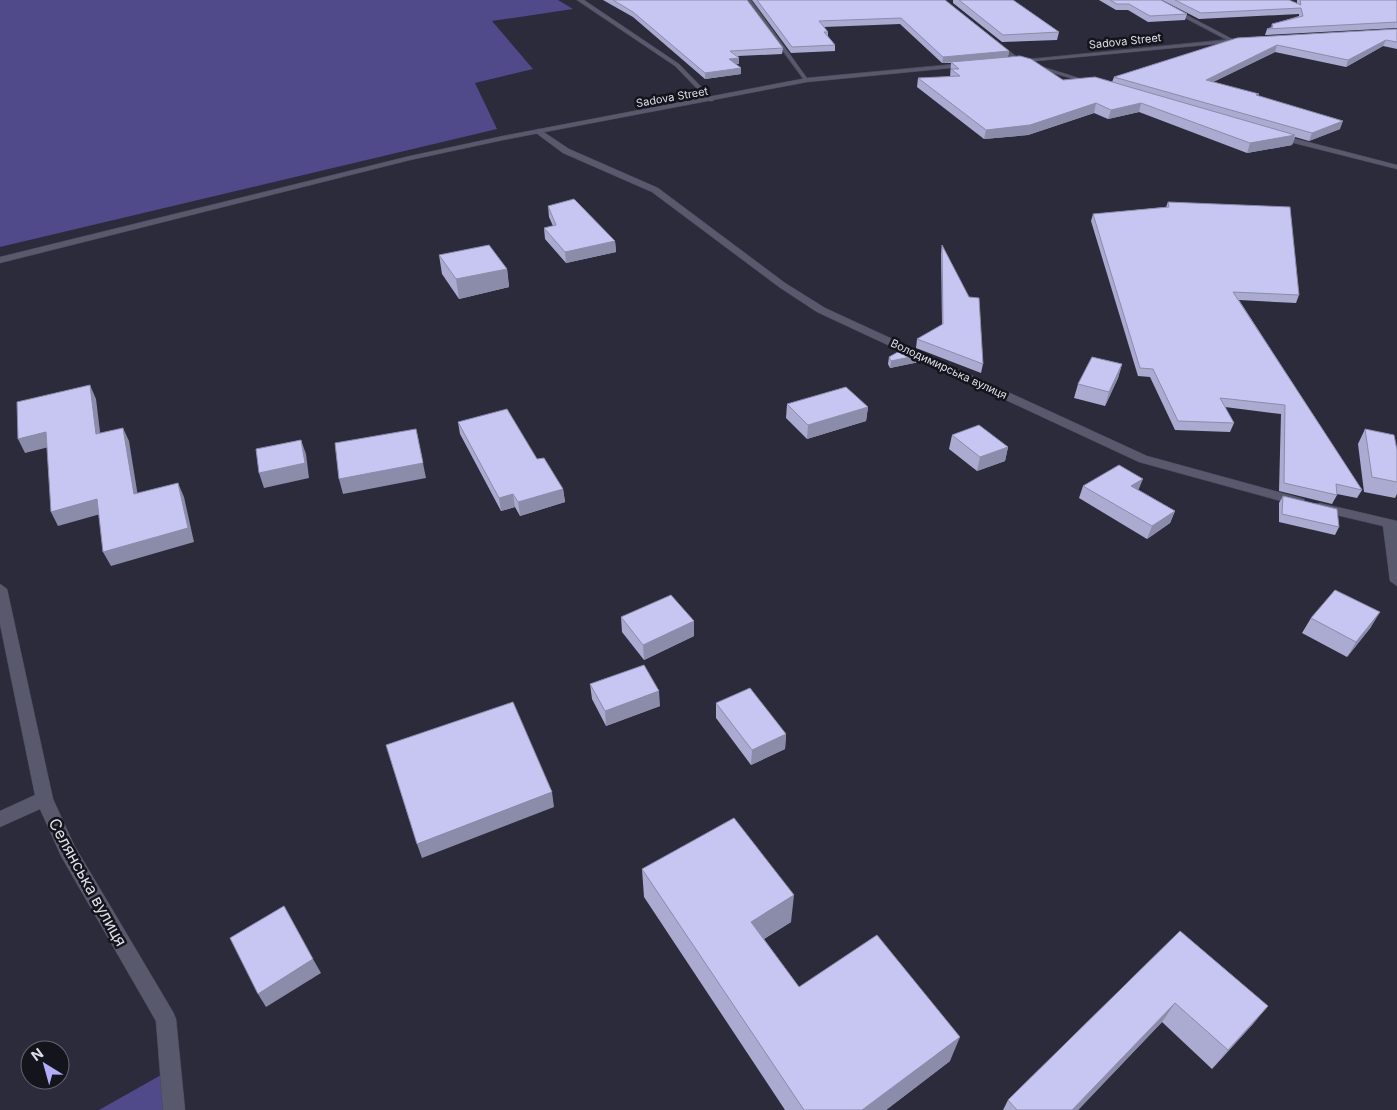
<svg xmlns="http://www.w3.org/2000/svg" width="1397" height="1110" font-family="Inter,sans-serif">
<style>
.forest{fill:#50498a}
.lines{fill:none;stroke-linecap:round;stroke-linejoin:round}
.minor-casing{stroke:#494857;stroke-width:1}
.tertiary-casing{stroke:#494857;stroke-width:1}
.minor{fill:#59596d;fill-rule:evenodd}
.tertiary{fill:#59596d;fill-rule:evenodd}
.wall{fill:#abaad1}
.shaded-wall{fill:#8b8baa}
.building{fill:#c7c6f3;stroke:#8b8baa}
.labels{text-anchor:middle;stroke-width:5;stroke-linejoin:round;paint-order:stroke}
.far-street-label{font-size:11px;fill:#dfdfeb;stroke:#14141c}
.near-street-label{font-size:16px;fill:#dfdfeb;stroke:#14141c}
</style>
<rect width="100%" height="100%" fill="#2b2b3c"/>
<g class="forest">
<polygon points="0,0 558,0 573,9 492,21 533,69 475,83 497,129 0,247"/>
<polygon points="161,1075 168,1110 99,1110"/>
</g>
<g class="lines">
<g class="minor-casing">
<g id="minor">
<polygon points="577,0 584,0 679,64 713,99 713,101 709,101 675,66"/>
<polygon points="745,0 751,0 809,81 805,81"/>
<polygon points="1151,0 1158,0 1236,41 1231,42"/>
<polygon points="994,39 1021,60 1098,84 1093,85 1017,62 992,42"/>
<polygon points="539,129 569,149 658,188 785,283 825,308 1147,456 1304,499 1305,502 1299,506 1139,462 817,312 779,287 652,192 563,153 536,133 535,131"/>
<polygon points="1277,134 1397,165 1397,169 1274,138 1273,136"/>
<polygon points="1320,503 1397,521 1397,586 1390,581 1383,526 1315,510 1313,507 1315,504"/>
<polygon points="0,584 7,589 53,799 74,845 173,1012 176,1019 185,1110 163,1110 156,1021 61,856 40,809 0,827 0,811 35,795 0,624"/>
</g>
</g>
<g class="tertiary-casing">
<g id="tertiary">
<polygon points="1245,38 1247,41 1015,63 1012,61"/>
<polygon points="969,63 971,66 807,82 503,140 410,160 0,263 0,257 410,156 503,136 807,78"/>
</g>
</g>
<use href="#minor" class="minor"/>
<use href="#tertiary" class="tertiary"/>
</g>
<g class="wall">
<polygon points="603,0 747,0 783,48 782,54 738,56 739,58 739,64 736,64 741,68 741,74 705,79 633,17"/>
<polygon points="752,0 945,0 1009,51 1008,57 1063,80 1112,82 1114,77 1237,38 1397,29 1397,49 1383,46 1346,67 1275,52 1213,82 1258,96 1340,129 1309,141 1295,137 1292,145 1247,153 1139,112 1108,119 1094,113 1028,135 984,139 917,87 918,78 950,77 951,63 942,63 900,24 824,27 828,32 828,36 835,45 835,51 791,53"/>
<polygon points="953,0 1013,0 1059,32 1057,40 1002,42 953,3"/>
<polygon points="1099,0 1161,0 1187,14 1185,20 1148,22 1128,10 1116,10"/>
<polygon points="1162,0 1289,0 1297,4 1297,0 1397,0 1397,28 1265,35 1267,29 1271,28 1272,24 1299,16 1299,14 1199,19"/>
<polygon points="1168,202 1299,295 1296,303 1239,300 1362,490 1357,498 1337,494 1337,495 1332,504 1279,491 1281,414 1225,407 1234,423 1230,432 1175,430 1150,377 1138,376 1091,221 1093,214 1166,207"/>
<polygon points="548,206 615,241 616,252 566,263 545,239 544,228 553,226 549,217"/>
<polygon points="942,245 983,364 981,373 916,348 917,339 942,325 941,254"/>
<polygon points="439,255 507,269 509,287 459,299 442,274"/>
<polygon points="889,357 919,362 890,368 888,364"/>
<polygon points="1122,364 1118,378 1105,406 1074,398 1078,384"/>
<polygon points="787,404 868,407 866,421 807,439 786,418"/>
<polygon points="458,422 537,459 563,489 565,502 520,516 515,507 501,511 460,434"/>
<polygon points="1365,429 1397,450 1397,494 1395,498 1364,492 1358,444"/>
<polygon points="952,435 1008,447 1005,461 977,471 949,449"/>
<polygon points="1083,486 1139,490 1175,511 1170,523 1147,539 1079,498"/>
<polygon points="1283,496 1339,527 1335,535 1279,522 1279,503"/>
<polygon points="621,617 694,621 694,636 644,660 622,632"/>
<polygon points="1311,618 1371,627 1347,657 1302,633"/>
<polygon points="590,684 660,706 606,726 592,699"/>
<polygon points="716,703 786,734 785,749 751,765 716,718"/>
<polygon points="642,869 791,922 764,939 799,987 950,1061 886,1110 785,1110 644,897"/>
<polygon points="1180,931 1268,1006 1252,1025 1212,1069 1162,1022 1078,1110 1003,1110 1008,1100"/>
</g>
<g class="shaded-wall">
<polygon points="1386,40 1383,46 1346,67 1348,60"/>
<polygon points="1277,45 1275,52 1203,87 1206,80"/>
<polygon points="1009,51 1008,57 942,63 943,57"/>
<polygon points="739,58 739,64 729,65 729,59"/>
<polygon points="741,68 741,74 705,79 705,73"/>
<polygon points="1096,103 1094,113 1028,135 984,139 986,130"/>
<polygon points="1141,103 1139,112 1108,119 1111,110"/>
<polygon points="1343,121 1340,129 1309,141 1312,133"/>
<polygon points="1295,135 1292,145 1247,153 1250,143"/>
<polygon points="615,241 616,252 566,263 565,252"/>
<polygon points="507,269 509,287 459,299 456,279"/>
<polygon points="920,355 919,362 890,368 891,361"/>
<polygon points="1122,364 1118,378 1105,406 1109,392"/>
<polygon points="90,385 96,399 102,448 96,434"/>
<polygon points="868,407 866,421 807,439 808,425"/>
<polygon points="123,428 129,441 140,509 134,494"/>
<polygon points="416,429 426,478 343,494 339,479"/>
<polygon points="46,432 53,446 25,453 18,439"/>
<polygon points="301,440 306,454 309,478 264,488 259,473"/>
<polygon points="1008,447 1005,461 977,471 980,457"/>
<polygon points="1143,479 1138,491 1131,486"/>
<polygon points="178,483 184,497 194,542 111,566 103,552"/>
<polygon points="563,489 565,502 520,516 518,502"/>
<polygon points="513,494 515,507 501,511 499,498"/>
<polygon points="97,499 104,513 58,526 51,512"/>
<polygon points="1175,511 1170,523 1147,539 1152,526"/>
<polygon points="1380,612 1371,627 1347,657 1356,642"/>
<polygon points="694,621 694,636 644,660 643,645"/>
<polygon points="659,691 660,706 606,726 605,711"/>
<polygon points="786,734 785,749 751,765 752,750"/>
<polygon points="552,792 554,807 422,858 417,844"/>
<polygon points="794,895 791,922 749,948 751,922"/>
<polygon points="313,959 321,973 266,1007 258,994"/>
<polygon points="1175,1003 1162,1022 1078,1110 1072,1110"/>
<polygon points="1268,1006 1252,1025 1212,1069 1228,1050"/>
<polygon points="960,1037 950,1061 886,1110 862,1110"/>
</g>
<g class="building">
<polygon points="613,0 747,0 783,48 730,51 739,58 729,59 741,68 705,73 633,12"/>
<polygon points="757,0 945,0 1009,51 943,57 901,18 819,21 828,32 824,32 835,45 792,47"/>
<polygon points="959,0 1013,0 1059,32 1003,35"/>
<polygon points="1110,0 1161,0 1187,14 1150,16 1129,4 1117,4"/>
<polygon points="1175,0 1289,0 1301,5 1300,0 1397,0 1397,22 1267,29 1273,27 1272,24 1303,16 1301,8 1201,13"/>
<polygon points="1397,29 1397,42 1386,40 1348,60 1277,45 1206,80 1259,94 1256,95 1343,121 1312,133 1114,77 1237,38"/>
<polygon points="1020,56 1031,59 1063,80 1095,77 1295,135 1250,143 1141,103 1111,110 1096,103 1030,125 986,130 918,78 960,76 951,69 959,69 951,62"/>
<polygon points="574,199 615,241 565,252 544,228 556,225 548,206"/>
<polygon points="1168,202 1290,207 1299,295 1233,292 1362,490 1336,484 1337,495 1284,483 1285,405 1220,398 1234,423 1178,421 1153,369 1140,368 1093,214 1169,207"/>
<polygon points="489,245 507,269 456,279 439,255"/>
<polygon points="942,245 969,297 979,298 983,364 917,339 943,324"/>
<polygon points="905,348 920,355 891,361 889,357"/>
<polygon points="1092,357 1122,364 1109,392 1078,384"/>
<polygon points="90,385 96,434 123,428 134,494 178,483 188,528 103,552 97,499 51,512 46,432 18,439 17,402"/>
<polygon points="846,387 868,407 808,425 787,404"/>
<polygon points="507,409 537,459 544,458 563,489 518,502 513,494 499,498 458,422"/>
<polygon points="979,425 1008,447 980,457 952,435"/>
<polygon points="416,429 423,463 339,479 335,443"/>
<polygon points="1365,429 1394,435 1397,450 1397,482 1372,477"/>
<polygon points="301,440 305,463 259,473 256,449"/>
<polygon points="1119,465 1143,479 1131,486 1175,511 1152,526 1083,486"/>
<polygon points="1283,496 1337,509 1339,527 1282,514"/>
<polygon points="1335,590 1380,612 1356,642 1311,618"/>
<polygon points="671,595 694,621 643,645 621,617"/>
<polygon points="644,665 659,691 605,711 590,684"/>
<polygon points="750,688 786,734 752,750 716,703"/>
<polygon points="513,702 552,792 417,844 386,745"/>
<polygon points="734,818 794,895 751,922 799,987 877,935 960,1037 862,1110 804,1110 642,869"/>
<polygon points="284,906 313,959 258,994 230,938"/>
<polygon points="1180,931 1268,1006 1228,1050 1175,1003 1072,1110 1017,1110 1008,1100"/>
</g>
<g class="labels">
<g class="far-street-label">
<text transform="translate(1125 41) rotate(-6)" y="4">Sadova Street</text>
<text transform="translate(672 97) rotate(-10)" y="4">Sadova Street</text>
<text transform="translate(949 369) rotate(25)" y="4">Володимирська вулиця</text>
</g>
<g class="near-street-label">
<text transform="translate(88 882) rotate(61)" y="6">Селянська вулиця</text>
</g>
</g>
<g transform="translate(45 1065) rotate(323)"><circle r="24" fill="#14141c" stroke="#65656f"/>
<path d="M0-4L9 19L0 12L-9 19Z" fill="#b2adf9"/>
<text y="-8" font-size="14" font-weight="bold" text-anchor="middle" fill="#dfdfeb">N</text>
</g>
</svg>
